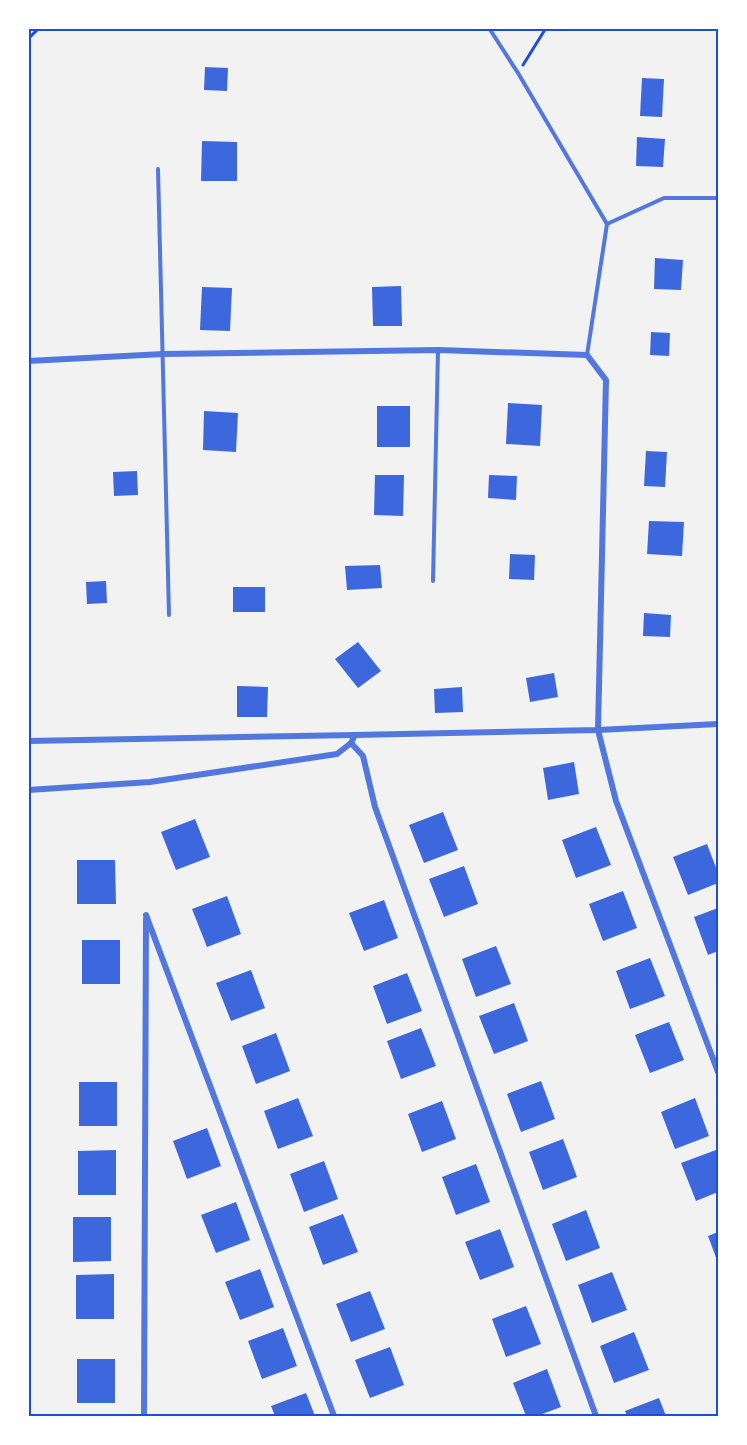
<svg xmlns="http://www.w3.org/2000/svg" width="747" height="1445" font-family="Raleway,sans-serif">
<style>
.building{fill:#3d67dc}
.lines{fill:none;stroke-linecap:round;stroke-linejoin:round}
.path{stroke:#1d4ed8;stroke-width:3}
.service{stroke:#5277de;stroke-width:4}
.minor{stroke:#5277de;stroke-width:6}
.neatline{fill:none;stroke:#1d4ed8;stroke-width:2}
</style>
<rect width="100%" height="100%" fill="#f2f2f2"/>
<g class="building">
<polygon points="205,67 228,68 227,91 204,90"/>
<polygon points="642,78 664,79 662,117 640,116"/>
<polygon points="637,137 665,139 663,167 636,166"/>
<polygon points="202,141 237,142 237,181 201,181"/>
<polygon points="655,258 683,260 681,290 654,289"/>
<polygon points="401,286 402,326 373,326 372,287"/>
<polygon points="202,287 232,288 230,331 200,330"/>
<polygon points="651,332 670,333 669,356 650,355"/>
<polygon points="508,403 542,405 540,446 506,444"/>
<rect x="377" y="406" width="33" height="41"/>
<polygon points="204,411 238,413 236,452 203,450"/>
<polygon points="646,451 667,452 665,487 644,486"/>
<polygon points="137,471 138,495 114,496 113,472"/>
<polygon points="375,475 404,475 403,516 374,515"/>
<polygon points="489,475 517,476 516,500 488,498"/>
<polygon points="649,521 684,522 682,556 647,554"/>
<polygon points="510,554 535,555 534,580 509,579"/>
<polygon points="380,565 382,588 347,590 345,566"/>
<polygon points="106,581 107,603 87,604 86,582"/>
<rect x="233" y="587" width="32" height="25"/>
<polygon points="644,613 671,615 670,637 643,636"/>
<polygon points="358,642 381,671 358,688 335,659"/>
<polygon points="554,673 558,697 530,702 526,678"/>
<polygon points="237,686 268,687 267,717 237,717"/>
<polygon points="462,687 463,712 435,713 434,689"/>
<polygon points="574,762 579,794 548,800 543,768"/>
<polygon points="443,812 458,850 424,863 409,825"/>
<polygon points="195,819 210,857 176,870 161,832"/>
<polygon points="596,827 611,865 576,878 562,840"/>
<polygon points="707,844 718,873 718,883 688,895 673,857"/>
<polygon points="77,860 115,860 116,904 77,904"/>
<polygon points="464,866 478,904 444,917 429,879"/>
<polygon points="623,891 637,928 603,941 589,904"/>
<polygon points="227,896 241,934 207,947 192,909"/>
<polygon points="384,900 398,938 364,951 349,913"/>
<polygon points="718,908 718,951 708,955 694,917"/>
<rect x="82" y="940" width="38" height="44"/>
<polygon points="496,946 511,984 476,997 462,959"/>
<polygon points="650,958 665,996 630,1009 616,971"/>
<polygon points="251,970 265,1008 231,1021 216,983"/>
<polygon points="407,973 422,1011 387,1024 373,986"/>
<polygon points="514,1003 528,1041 494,1054 479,1016"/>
<polygon points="669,1022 684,1060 650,1073 635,1035"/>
<polygon points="421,1028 436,1066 401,1079 387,1041"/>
<polygon points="276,1033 290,1071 256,1084 242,1046"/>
<polygon points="541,1081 555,1119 521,1132 507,1094"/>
<rect x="79" y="1082" width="38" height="44"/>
<polygon points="298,1098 313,1136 278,1149 264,1111"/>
<polygon points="695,1098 709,1136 675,1149 661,1112"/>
<polygon points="442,1101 456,1139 422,1152 408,1114"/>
<polygon points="207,1128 221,1166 187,1179 173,1141"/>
<polygon points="563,1139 577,1177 543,1190 529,1152"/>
<polygon points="116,1150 116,1195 78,1195 78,1151"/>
<polygon points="716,1150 718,1158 718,1192 696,1201 681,1163"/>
<polygon points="324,1161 338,1199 304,1212 290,1174"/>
<polygon points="476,1164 490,1202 456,1215 442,1177"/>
<polygon points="236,1202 250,1240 216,1253 201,1215"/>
<polygon points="586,1210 600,1248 566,1261 552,1224"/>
<polygon points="343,1214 358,1252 323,1265 309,1227"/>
<polygon points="73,1217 111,1217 111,1261 73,1262"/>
<polygon points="500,1229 514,1267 480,1280 465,1242"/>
<polygon points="718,1232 718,1263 708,1236"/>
<polygon points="260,1269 274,1307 240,1320 225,1282"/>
<polygon points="612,1272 627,1310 592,1323 578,1285"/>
<polygon points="114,1274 114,1319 76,1319 76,1275"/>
<polygon points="370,1291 385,1329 351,1342 336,1304"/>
<polygon points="526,1306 541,1344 506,1357 492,1319"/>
<polygon points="283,1328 297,1366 262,1379 248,1341"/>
<polygon points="634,1332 649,1370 614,1383 600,1346"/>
<polygon points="390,1347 404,1385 370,1398 355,1360"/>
<rect x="77" y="1359" width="38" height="44"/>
<polygon points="547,1369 561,1407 537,1416 526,1416 513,1383"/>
<polygon points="306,1393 315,1416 275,1416 271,1406"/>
<polygon points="659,1398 666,1416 627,1416 625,1411"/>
</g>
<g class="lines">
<g class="path">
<polyline points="28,39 39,28"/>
<polyline points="523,65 546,28"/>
</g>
<g class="service">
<polyline points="489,28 518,73 607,224 587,355"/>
<polyline points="158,169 169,615"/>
<polyline points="607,224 664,198 718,198"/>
<polyline points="433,581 438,350"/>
</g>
<g class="minor">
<polyline points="28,361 163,354 438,350 587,355 606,380 598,730 616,801 718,1072"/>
<polyline points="28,741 355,735"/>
<polyline points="351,743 363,756 375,807 596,1416"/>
<polyline points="28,790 150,782 337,754 351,743 355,735 598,730 718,724"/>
<polyline points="146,915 334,1416"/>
<polyline points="144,1416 146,919"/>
</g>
</g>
<rect width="747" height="1445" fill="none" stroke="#ffffff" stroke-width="60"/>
<rect x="30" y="30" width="687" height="1385" class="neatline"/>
</svg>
